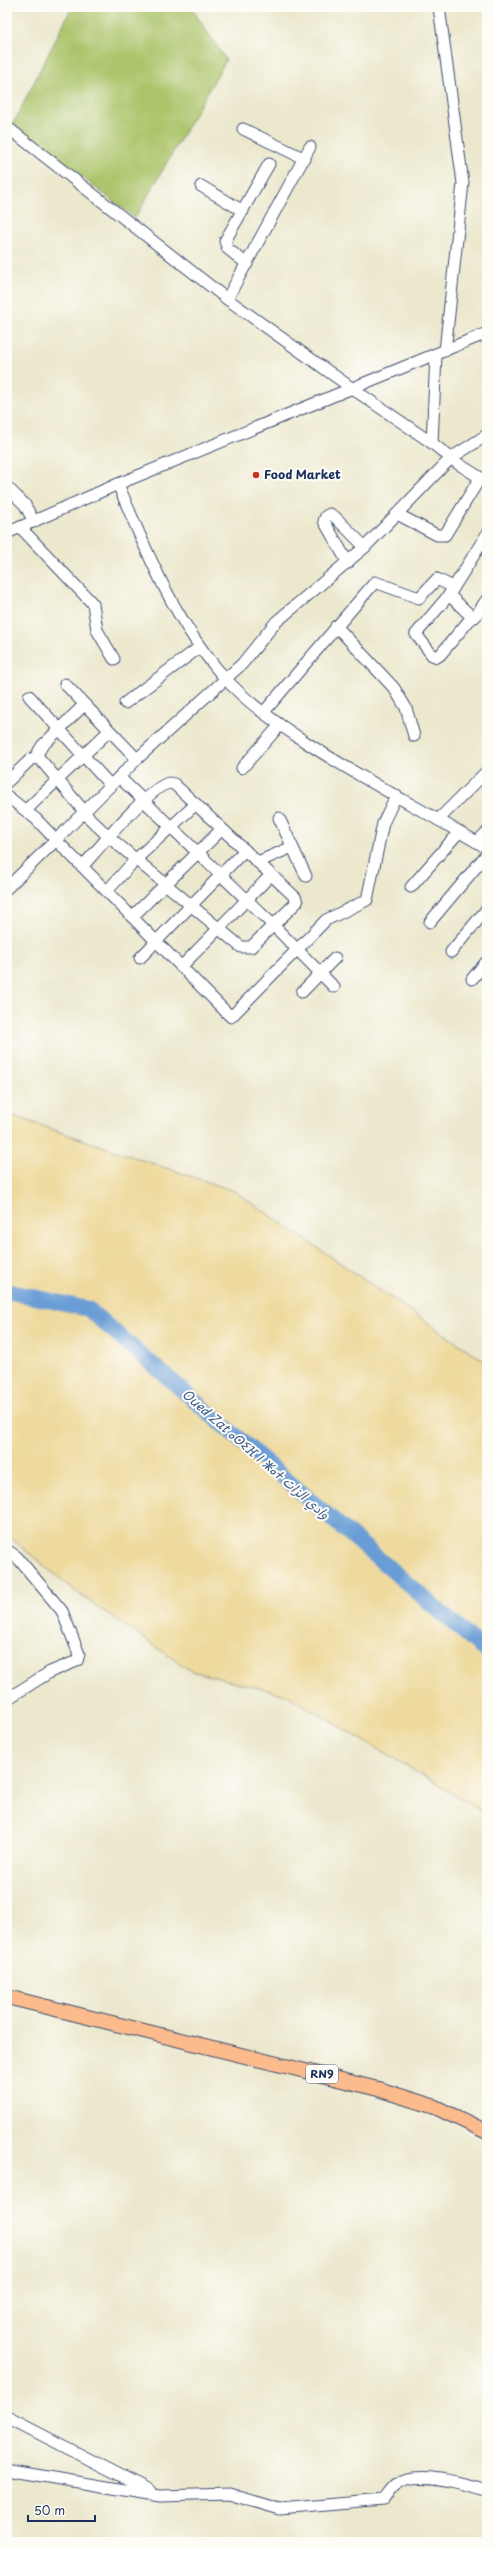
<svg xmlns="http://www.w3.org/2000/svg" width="494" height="2549" font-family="'Playpen Sans','Playpen Sans Arabic','Noto Sans Tifinagh',sans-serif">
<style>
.green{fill:#acc46a;stroke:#647a64}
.sand{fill:#eeda9e;stroke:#84847e}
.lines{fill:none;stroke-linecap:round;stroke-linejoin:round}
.river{stroke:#699dd5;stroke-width:16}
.minor-casing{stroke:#3a4b6f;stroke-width:13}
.major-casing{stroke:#3a4b6f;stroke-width:16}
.minor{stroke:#fff;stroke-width:11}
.major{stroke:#fbbb8d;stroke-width:14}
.poi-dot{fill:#c8321e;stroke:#fdfcf7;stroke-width:1.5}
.labels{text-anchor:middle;stroke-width:4;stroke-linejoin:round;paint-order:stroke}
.shield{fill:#fdfcf7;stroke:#5f6c8c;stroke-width:1}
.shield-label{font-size:11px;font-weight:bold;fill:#1b2f5e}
.poi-label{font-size:12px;font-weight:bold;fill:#1b2f5e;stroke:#fdfcf7;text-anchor:start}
.water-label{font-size:13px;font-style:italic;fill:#3a5b8e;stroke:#fdfcf7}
</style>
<rect width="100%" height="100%" fill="#fdfcf7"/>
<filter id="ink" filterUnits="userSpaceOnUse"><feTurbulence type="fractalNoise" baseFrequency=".025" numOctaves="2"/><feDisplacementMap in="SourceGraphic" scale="8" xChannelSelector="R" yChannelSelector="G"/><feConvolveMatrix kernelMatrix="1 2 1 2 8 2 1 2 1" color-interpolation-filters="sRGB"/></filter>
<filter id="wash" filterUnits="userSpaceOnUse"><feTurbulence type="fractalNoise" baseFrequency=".012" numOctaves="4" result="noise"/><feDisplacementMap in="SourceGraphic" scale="16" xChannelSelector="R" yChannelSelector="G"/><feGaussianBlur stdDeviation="0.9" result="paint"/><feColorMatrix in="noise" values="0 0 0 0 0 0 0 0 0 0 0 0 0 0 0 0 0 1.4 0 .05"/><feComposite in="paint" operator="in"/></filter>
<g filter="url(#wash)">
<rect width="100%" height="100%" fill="#ece8cd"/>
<polygon class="green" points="72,7 191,7 226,60 135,218 13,124"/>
<polygon class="sand" points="7,1114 234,1191 487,1363 487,1814 287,1695 191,1671 76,1592 7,1535"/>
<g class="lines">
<polyline class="river" points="7,1291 88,1309 487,1652"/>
</g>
</g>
<g filter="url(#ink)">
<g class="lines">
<g class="minor-casing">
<g id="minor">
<polyline points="439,7 463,183 445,351"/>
<polyline points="7,127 227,299 353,389 432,443 457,463 487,482"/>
<polyline points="243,129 305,159"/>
<polyline points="201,186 243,211"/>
<polyline points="247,264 228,249 225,241 269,164"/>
<polyline points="227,299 310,147"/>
<polyline points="432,443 436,355"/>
<path d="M 118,484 C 146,551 175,622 224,677 C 247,703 278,724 307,743 C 365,781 427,812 487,848"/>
<polyline points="7,487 25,505 34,522"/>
<polyline points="397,514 437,535 445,535 480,478"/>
<polyline points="20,527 93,604 97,630 114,659"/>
<polyline points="7,533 118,484 487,333"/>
<polyline points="487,534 449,595 472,617 475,617 487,599"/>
<polyline points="348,563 324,521 326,516 330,514 335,517 365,547"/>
<polyline points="449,595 416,634 432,655 437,657 440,655 472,617"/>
<polyline points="336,626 394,688 406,708 414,736"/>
<polyline points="65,684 137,759"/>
<polyline points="29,696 111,786"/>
<polyline points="125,703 200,647"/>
<polyline points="264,712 375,582 419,598 437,579 453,587"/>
<polyline points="35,758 42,746 84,705"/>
<polyline points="242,768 280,725"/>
<polyline points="119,777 273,925 334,987"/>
<polyline points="7,782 31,759 39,758 84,811"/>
<polyline points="7,796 36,819 56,840 137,759 242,664 276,622 365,547 451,458 487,435"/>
<polyline points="26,810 109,731"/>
<polyline points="279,818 306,876"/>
<polyline points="438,820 487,771"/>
<polyline points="477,842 487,832"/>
<polyline points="258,862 292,847"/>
<path d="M 83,866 C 98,849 149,787 169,783 L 174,784 L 295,897 L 297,902 L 251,947 L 241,947 L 109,837 L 83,812"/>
<polyline points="411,887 459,832"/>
<polyline points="7,888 56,840 231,1017 326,920 367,900 383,823 396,796"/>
<polyline points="108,890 135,860 196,804"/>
<polyline points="132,917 222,829"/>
<polyline points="430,922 487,854"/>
<polyline points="451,952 487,909"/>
<polyline points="140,958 245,850"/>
<polyline points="181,967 271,875"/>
<polyline points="472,979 487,961"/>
<polyline points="302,992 335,958"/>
<polyline points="7,1550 17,1557 62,1611 79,1654 77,1661 50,1672 7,1699"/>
<polyline points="7,2417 151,2491"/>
<path d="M 7,2470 L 160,2496 L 229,2494 L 280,2509 L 383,2500 C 387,2495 391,2488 397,2484 C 415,2469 466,2484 487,2490"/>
</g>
</g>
<g class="major-casing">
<polyline id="major" points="7,1997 378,2089 435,2107 487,2132"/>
</g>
<use href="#minor" class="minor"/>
<use href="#major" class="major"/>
</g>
</g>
<circle class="poi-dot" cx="256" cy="475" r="4"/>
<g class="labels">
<rect class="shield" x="306" y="2065" width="32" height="18" rx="3"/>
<g class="shield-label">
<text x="322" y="2078">RN9</text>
</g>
<g class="poi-label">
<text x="264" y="479">Food Market</text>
</g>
<g class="water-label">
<text transform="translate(256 1454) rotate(41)" y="5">Oued Zat ⴰⵙⵉⴼ ⵏ ⵥⴰⵜ وادي الزات</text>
</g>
</g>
<rect width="494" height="2549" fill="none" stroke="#fdfcf7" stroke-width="24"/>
<path d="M28 2515v6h67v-6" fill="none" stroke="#1b2f5e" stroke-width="2"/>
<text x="34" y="2515" font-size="12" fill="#1b2f5e" stroke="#fdfcf7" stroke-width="3" paint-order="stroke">50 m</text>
</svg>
